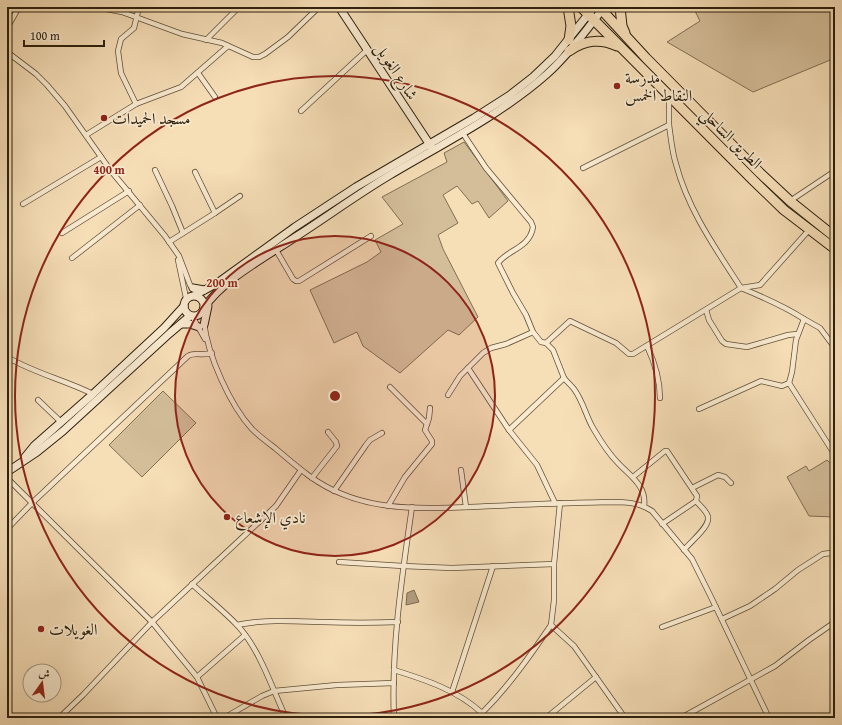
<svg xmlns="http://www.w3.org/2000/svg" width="842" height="725" font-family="'Gentium Book Plus',Amiri,serif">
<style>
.green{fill:#d4be9a;stroke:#806f54}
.water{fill:#b29d7e;stroke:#7d6b51}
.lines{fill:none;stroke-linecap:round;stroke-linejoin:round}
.street-casing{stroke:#5f5038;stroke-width:6}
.secondary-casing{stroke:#2d200e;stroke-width:9}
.highway-casing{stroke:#2d200e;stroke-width:11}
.street{stroke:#f9ead0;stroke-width:4.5}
.secondary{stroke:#f9ead0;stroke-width:7}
.highway{stroke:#f6deb7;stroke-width:9}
.ring{fill:none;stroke:#8f2418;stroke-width:2}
.poi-dot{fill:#8f2418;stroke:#f9ead0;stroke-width:1.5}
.labels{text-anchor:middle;stroke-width:3.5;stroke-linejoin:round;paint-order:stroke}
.street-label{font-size:16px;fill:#2d200e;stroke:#f9ead0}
.poi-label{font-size:16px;fill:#2d200e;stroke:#f9ead0;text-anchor:start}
.centre{fill:#8f2418;stroke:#f9ead0;stroke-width:2}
.ring-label{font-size:12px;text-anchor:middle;font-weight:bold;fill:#8f2418;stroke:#f9ead0;stroke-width:3.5;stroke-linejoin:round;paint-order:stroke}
</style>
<rect width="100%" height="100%" fill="#f6deb7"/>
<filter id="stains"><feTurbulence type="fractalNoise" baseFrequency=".005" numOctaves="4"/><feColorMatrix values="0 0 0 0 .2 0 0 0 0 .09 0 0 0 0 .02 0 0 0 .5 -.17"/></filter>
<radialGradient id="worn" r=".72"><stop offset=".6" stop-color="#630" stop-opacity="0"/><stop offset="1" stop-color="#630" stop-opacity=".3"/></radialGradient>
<g class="green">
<polygon points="693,7 835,7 835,58 753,92 667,42 700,21"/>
<polygon points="464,142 508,201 489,218 478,201 472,204 457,186 443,195 458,223 438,235 443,249 478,317 459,335 448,330 400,373 363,346 357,332 334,343 310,290 367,262 381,252 375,240 403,224 382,197 447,162 444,153"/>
<polygon points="163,391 196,423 142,477 109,445"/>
<polygon points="827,460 835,468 835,517 809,516 787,477 806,466 809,471"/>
</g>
<polygon class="water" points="414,590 419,602 406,605 407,593"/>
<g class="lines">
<g class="street-casing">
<g id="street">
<polyline points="96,7 122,12 182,34 222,43 253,57 259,57 265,54 288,37 319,7"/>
<polyline points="7,28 19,7"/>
<polyline points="206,40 239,7"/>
<polyline points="7,52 36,74 47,85 65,106 111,171 165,236 179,256 190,285 193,289"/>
<polyline points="198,73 215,97"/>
<polyline points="136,104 121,73 118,51 121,39 134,28 139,7"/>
<polyline points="301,111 367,50"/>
<path d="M 462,132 L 486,168 L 531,222 L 533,227 C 530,248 507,250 498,263 L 513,293 L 526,315 L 533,332"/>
<polyline points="86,135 136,104 181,87 228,46"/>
<polyline points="583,168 669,125 669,96"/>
<polyline points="155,170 172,206 183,233"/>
<polyline points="195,172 215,213"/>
<polyline points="790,201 835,171"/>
<polyline points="23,204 101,157"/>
<polyline points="62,233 129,191"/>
<polyline points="169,242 215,213 240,196"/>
<polyline points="276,250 293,279 296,281 299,281 371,236"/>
<polyline points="72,258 140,205"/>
<polyline points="178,260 186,298"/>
<polyline points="706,310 709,320 722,341 726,344 747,347 788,335 797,334"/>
<polyline points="192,316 205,339"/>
<path d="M 804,319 C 784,306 763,297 741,288 L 760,285 L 809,230"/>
<path d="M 204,323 C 208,356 230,405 252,429 C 259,436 267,442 275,448 C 296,466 316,484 342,494 C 387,513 443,508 492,506 C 531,504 570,503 609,502 C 624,502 639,502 652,511 L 692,559 L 711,597 L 769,718"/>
<path d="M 546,343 L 570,321 L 616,343 L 629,354 L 633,354 L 741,288 C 716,249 688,210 676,164 C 672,152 671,138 669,125"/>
<path d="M 647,346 C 655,363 660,379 660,398"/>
<path d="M 7,357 C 34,373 65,380 93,394"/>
<polyline points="468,368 509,430"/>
<polyline points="789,383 835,455"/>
<polyline points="390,387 427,424"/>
<polyline points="448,395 460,376 483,353 491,348 506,344 533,332 541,342 546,343 553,350 564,378"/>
<polyline points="38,400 61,422"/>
<polyline points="699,409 761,381 782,386 789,383 792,372 796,340 804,319 820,328 835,348"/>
<polyline points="461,470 466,507"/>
<polyline points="633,477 665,451 667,451 697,496 696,501 662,524"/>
<polyline points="7,478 152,622 197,677 217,718"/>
<polyline points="312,478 337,446 336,442 328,432"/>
<polyline points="692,488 718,475 725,477 731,483"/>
<polyline points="334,491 366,445 370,440 382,433"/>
<path d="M 555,503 L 537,465 L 509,430 L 564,378 C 567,382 571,385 574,389 C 583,401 586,416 593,428 C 600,440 608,453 618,463 C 630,476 647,486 644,506"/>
<polyline points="388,506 405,477 432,444 432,441 425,430 429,418 430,408"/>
<path d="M 7,529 L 32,503 L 188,356 C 195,352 203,356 212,353"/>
<path d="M 684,550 C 690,542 710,527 708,517 C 707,511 699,505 696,501"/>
<polyline points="339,562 403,566 452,568 554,564"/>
<path d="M 192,584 C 207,598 224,611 238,626 C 260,650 272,688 286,718"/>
<polyline points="722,619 750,606 775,589 798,570 823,554 831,553 835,554"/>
<path d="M 237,625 C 266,619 294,621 323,622 C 348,623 373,623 398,622"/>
<polyline points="551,625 554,600 554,564 560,503"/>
<polyline points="662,627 716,607"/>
<path d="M 394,670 C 426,680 457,690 482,713 C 509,686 530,656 551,625 L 574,646 L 625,718"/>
<polyline points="197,677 245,635"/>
<polyline points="452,692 493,566"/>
<polyline points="59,718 83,695 152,622 276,506 301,470"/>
<polyline points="224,718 262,696 274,691 337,685 394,683"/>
<path d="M 394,718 C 391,648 402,576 412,507"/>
<polyline points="477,718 482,713 486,718"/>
<polyline points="546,718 596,677"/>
<polyline points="681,718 775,666 809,640 835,622"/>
</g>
</g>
<g class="secondary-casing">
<g id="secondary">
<polyline points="339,7 432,148"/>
<polyline points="193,288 204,290"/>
<polyline points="195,295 216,284 295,227 356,187 474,118 510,95 533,77 555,56 594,7"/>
<circle cx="194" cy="306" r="10"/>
<path d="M 204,308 C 222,280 269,255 297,236 C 328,216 358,194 390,175 C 442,144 502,114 547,74 C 568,55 587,30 604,7"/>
<polyline points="181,324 190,324 199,327"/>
<polyline points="204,325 208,306"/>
<polyline points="25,457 34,446 93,394 164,328 184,306"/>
<polyline points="7,472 37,452 63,431 170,333 190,316"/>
</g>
</g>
<g class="highway-casing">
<g id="highway">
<polyline points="568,7 571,26 569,40"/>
<polyline points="581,7 753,180 784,210 835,249"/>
<polyline points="599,7 646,58 760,173 790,201 835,237"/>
<polyline points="620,7 622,26 625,33"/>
<path d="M 569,51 C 585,40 600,38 617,46"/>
</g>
</g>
<use href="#street" class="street"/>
<use href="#secondary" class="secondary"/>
<use href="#highway" class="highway"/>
</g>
<circle cx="335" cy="396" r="160" fill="#8f2418" fill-opacity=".12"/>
<g class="ring">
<circle cx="335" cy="396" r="160"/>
<circle cx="335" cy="396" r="320"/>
</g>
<g class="poi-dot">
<circle cx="617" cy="86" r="4"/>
<circle cx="104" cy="118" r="4"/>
<circle cx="227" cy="517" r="4"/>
<circle cx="41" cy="629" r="4"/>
</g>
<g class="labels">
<g class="street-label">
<text transform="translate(397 71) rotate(57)" y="6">شارع الغويل</text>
<text transform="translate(732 138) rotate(45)" y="6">الطريق الساحلي</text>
</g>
<g class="poi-label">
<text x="625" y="83">مدرسة<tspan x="625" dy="18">النقاط الخمس</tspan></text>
<text x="112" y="124">مسجد الحميدات</text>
<text x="235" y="523">نادي الإشعاع</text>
<text x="49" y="635">الغويلات</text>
</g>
</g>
<circle cx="335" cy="396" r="6" class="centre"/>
<g class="ring-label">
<text x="109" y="174">400 m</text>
<text x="222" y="287">200 m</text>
</g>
<rect width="842" height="725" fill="none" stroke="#f6deb7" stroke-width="24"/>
<rect x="8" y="8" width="826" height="709" fill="none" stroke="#2d200e" stroke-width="2"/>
<rect x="12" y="12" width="818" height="701" fill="none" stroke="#2d200e"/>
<g transform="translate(42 683) rotate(14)"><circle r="19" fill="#f9ead0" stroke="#a79982"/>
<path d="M0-3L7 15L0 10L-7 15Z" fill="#8f2418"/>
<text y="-6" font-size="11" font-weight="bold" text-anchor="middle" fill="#2d200e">ش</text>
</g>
<path d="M24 40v6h80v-6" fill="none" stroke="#2d200e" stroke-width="2"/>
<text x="30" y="40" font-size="12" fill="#2d200e" stroke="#f9ead0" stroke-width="3" paint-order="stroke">100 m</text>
<rect width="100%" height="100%" filter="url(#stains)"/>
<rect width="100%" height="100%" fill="url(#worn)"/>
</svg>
